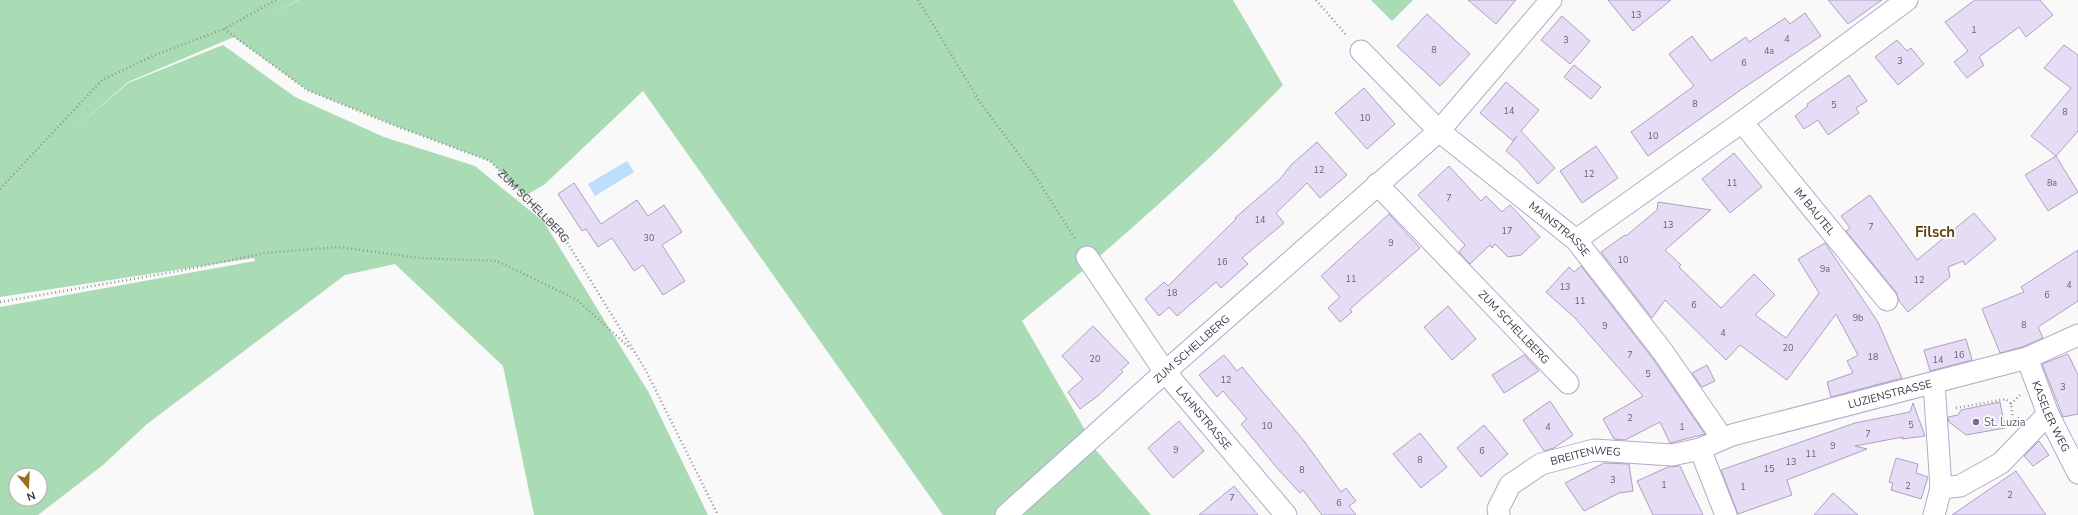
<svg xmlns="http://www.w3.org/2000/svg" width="2078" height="515" font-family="'Nunito Sans',sans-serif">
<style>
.green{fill:#a9dbb5;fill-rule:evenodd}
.water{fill:#bcdefa}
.building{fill:#e6dcf5;stroke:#ada1c0}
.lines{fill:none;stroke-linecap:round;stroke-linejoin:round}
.minor-casing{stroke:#b0abcc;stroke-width:23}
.path{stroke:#939299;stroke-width:2.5;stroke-dasharray:1 3;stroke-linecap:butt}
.minor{stroke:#fff;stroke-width:21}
.worship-dot{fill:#6b7280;stroke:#fff;stroke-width:1.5}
.labels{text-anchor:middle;stroke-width:3.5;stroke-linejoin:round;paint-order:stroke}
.number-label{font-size:9px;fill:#666272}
.street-label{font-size:11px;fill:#3c3a47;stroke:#fff}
.worship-label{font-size:11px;fill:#5b616d;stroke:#fff;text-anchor:start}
.district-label{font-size:15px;font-weight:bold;fill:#62440b;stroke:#fff}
</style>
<rect width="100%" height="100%" fill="#f9f9f9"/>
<g class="green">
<path d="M 0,0 L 297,0 L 277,12 L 298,0 L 1233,0 L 1283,85 C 1225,145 1163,201 1101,255 C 1075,278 1048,299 1022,321 L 1085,430 L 1006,515 L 943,515 L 643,91 L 545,184 L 525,196 L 490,161 L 401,128 L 307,90 L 234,37 L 128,82 L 71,132 L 128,83 L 223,45 L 295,97 L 384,137 L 475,166 L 544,222 L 649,393 L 708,515 L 534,515 L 503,366 L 395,264 L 345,275 L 147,424 L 103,465 L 38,515 L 0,515 L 0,307 L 255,261 L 254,258 L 0,297 ZM 16,475 L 40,475 L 40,499 L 16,499 Z"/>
<polygon points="1371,0 1413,0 1392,21"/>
<polygon points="1095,449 1151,515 1018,515"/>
</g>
<polygon class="water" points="627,161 634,172 595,196 588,184"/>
<g class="building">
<polygon points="1468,0 1516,0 1496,24"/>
<polygon points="1608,0 1671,0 1633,31"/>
<polygon points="1828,0 1882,0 1848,24"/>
<polygon points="1975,0 2040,0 2053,15 2026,37 2019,27 1979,57 1984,65 1967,78 1954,62 1968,51 1945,22"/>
<polygon points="1805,13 1821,36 1742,89 1648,156 1631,132 1694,86 1669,54 1692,36 1711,61 1746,37 1749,42 1785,18 1790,24"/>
<polygon points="1427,14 1470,54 1440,86 1397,46"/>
<polygon points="1562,16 1590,41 1570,64 1541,40"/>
<polygon points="1897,40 1907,51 1911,48 1924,64 1898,85 1875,57"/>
<polygon points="2064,45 2078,55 2078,131 2056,156 2031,136 2071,88 2044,68"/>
<polygon points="1574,65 1601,87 1591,99 1564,77"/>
<polygon points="1849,75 1867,101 1856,108 1859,113 1828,135 1818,120 1804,129 1795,116 1808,106 1807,104"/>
<polygon points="1506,82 1539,110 1521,131 1555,168 1538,184 1518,161 1506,151 1517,136 1513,141 1480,113"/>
<polygon points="1364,88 1395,124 1367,149 1335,113"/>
<polygon points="1317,142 1347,175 1320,198 1307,183 1276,213 1284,223 1242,258 1248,264 1221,288 1216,282 1177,316 1169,307 1159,316 1145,299 1164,282 1168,286 1236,219 1235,218 1280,179 1291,165"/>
<polygon points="1596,146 1618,178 1582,203 1560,171"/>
<polygon points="1734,153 1762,187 1730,213 1702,179"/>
<polygon points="2056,156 2078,192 2048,211 2025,175"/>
<polygon points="1449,166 1481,201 1486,196 1502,212 1510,205 1540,237 1521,255 1508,257 1495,244 1492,248 1490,245 1470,264 1459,252 1465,245 1418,195"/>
<polygon points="574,183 601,224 637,200 648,216 664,205 682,232 662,245 685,281 663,295 643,265 634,271 612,238 598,247 586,229 582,231 558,194"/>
<polygon points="1870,195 1917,260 1974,213 1996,239 1965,265 1963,261 1948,267 1950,277 1908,312 1899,301 1896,292 1846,231 1850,228 1841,216"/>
<polygon points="1658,202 1711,210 1665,250 1681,265 1679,267 1721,308 1754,274 1775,295 1755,315 1786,338 1819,293 1798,259 1825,243 1878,322 1902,378 1831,397 1827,382 1853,373 1847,361 1858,355 1836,314 1787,380 1740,345 1726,360 1665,300 1652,318 1601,252 1625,235 1626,236 1657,210"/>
<polygon points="1389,214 1420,248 1350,309 1352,312 1340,322 1328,308 1340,297 1321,276"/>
<polygon points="2078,250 2078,301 2038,327 2043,338 2022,347 2000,353 1982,309 2024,292 2021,287"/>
<polygon points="1581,266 1653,359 1705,434 1670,443 1660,422 1625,440 1614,439 1603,419 1643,396 1575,318 1546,292 1569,267 1574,272"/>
<polygon points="1448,306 1476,339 1452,360 1424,327"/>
<polygon points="1093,326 1129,363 1121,370 1123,372 1099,395 1080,409 1068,392 1083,379 1062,356"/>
<polygon points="1966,339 1972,360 1930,371 1924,350"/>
<polygon points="2068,354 2078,375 2078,414 2063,417 2042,364"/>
<polygon points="1224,355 1237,371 1242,367 1304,441 1341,492 1346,488 1356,501 1349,506 1356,515 1322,515 1303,490 1300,493 1277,468 1241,424 1247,419 1223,391 1217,397 1199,375"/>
<polygon points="1524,355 1539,371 1504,393 1492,375"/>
<polygon points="1707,365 1715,381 1702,387 1692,373"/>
<polygon points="1550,401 1573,435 1554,448 1544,451 1523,420"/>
<polygon points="2000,402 2005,428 1966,435 1949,422 1948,417 1958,415 1961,410"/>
<polygon points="1913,403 1925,436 1902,439 1903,437 1855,446 1867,449 1787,480 1792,495 1738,514 1721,470 1855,423 1910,412"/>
<polygon points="1179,421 1204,451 1173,478 1148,448"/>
<polygon points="1484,425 1508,454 1481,477 1457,448"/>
<polygon points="1420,433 1447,467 1421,488 1393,454"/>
<polygon points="2039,441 2049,455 2033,466 2024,456"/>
<polygon points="1896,458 1918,464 1916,473 1928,477 1921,499 1891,490 1893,483 1889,482"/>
<polygon points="1604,463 1629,464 1633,491 1619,493 1584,511 1565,483"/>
<polygon points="1680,466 1703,515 1653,515 1637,481 1668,467"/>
<polygon points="2016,471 2046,515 1952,515"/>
<polygon points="1234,486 1258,515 1199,515"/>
<polygon points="1833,493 1858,515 1814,515"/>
</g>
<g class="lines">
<g class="minor-casing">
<g id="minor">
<path id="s2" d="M 1361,51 L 1439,131 L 1576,240 L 1663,352 L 1716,429 L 1720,440"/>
<path id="s3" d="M 1742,122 L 1887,300"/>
<path id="s4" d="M 1377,184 L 1568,383"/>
<polyline points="1576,240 1742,122 1907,0"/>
<path id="s5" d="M 1087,257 L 1165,372 L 1286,515"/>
<path id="s6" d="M 2027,358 L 2048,414 L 2078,473"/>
<polyline points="1700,449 1726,515"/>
<polyline points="1941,488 1960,486 2001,463 2048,414"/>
<path id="s7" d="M 1006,515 L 1165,372 L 1439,131 L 1551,0"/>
<path id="s8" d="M 1499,515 L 1498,509 L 1510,485 L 1541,464 L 1594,450 L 1672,455 L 1700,449 L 1732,435 L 2027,358 L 2078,335"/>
<polyline points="1934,515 1941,488 1934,383"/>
</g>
</g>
<g class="path">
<polyline points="918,0 980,102 1033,173 1076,240"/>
<polyline points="1316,0 1347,36"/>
<path id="s1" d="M 224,29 L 307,90 L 401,128 L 490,161 L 562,234 L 645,369 L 718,515"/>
<polyline points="0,189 102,80 155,55 224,29 276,0"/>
<polyline points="0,302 179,271 265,253 339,247 420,258 497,261 576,299 631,349"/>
<polyline points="2011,404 2020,395"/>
<polyline points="1956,408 2006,399 2011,404 2013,421"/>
</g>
<use href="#minor" class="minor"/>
</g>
<circle class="worship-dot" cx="1976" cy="422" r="4"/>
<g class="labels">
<g class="number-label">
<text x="1636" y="18">13</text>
<text x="1974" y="33">1</text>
<text x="1787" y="42">4</text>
<text x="1566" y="43">3</text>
<text x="1434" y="53">8</text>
<text x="1769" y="54">4a</text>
<text x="1900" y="64">3</text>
<text x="1744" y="66">6</text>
<text x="1695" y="107">8</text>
<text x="1834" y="108">5</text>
<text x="1509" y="114">14</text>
<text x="2065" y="115">8</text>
<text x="1365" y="121">10</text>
<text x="1653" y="139">10</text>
<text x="1319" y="173">12</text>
<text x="1589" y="177">12</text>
<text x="1732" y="186">11</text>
<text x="2052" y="186">8a</text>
<text x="1449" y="201">7</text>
<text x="1260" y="223">14</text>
<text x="1668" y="228">13</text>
<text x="1871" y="230">7</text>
<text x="1507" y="234">17</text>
<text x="649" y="241">30</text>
<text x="1391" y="246">9</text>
<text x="1623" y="263">10</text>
<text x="1222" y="265">16</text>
<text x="1825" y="272">9a</text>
<text x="1351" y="282">11</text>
<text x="1919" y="283">12</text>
<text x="2069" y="288">4</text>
<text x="1565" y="290">13</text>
<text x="1172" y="296">18</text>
<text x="2047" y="298">6</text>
<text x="1580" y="304">11</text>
<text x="1694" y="308">6</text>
<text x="1858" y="321">9b</text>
<text x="2024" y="328">8</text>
<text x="1605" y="329">9</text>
<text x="1723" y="336">4</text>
<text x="1788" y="351">20</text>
<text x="1630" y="358">7</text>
<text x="1959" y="358">16</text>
<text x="1873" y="360">18</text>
<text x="1095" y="362">20</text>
<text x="1938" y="363">14</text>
<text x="1648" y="377">5</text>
<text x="1226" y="383">12</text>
<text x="2063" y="390">3</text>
<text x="1630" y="421">2</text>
<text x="1911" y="428">5</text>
<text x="1267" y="429">10</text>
<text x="1548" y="430">4</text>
<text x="1682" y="430">1</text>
<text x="1868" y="437">7</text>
<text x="1833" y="449">9</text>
<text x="1176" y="453">9</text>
<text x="1482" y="454">6</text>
<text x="1811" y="457">11</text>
<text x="1420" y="463">8</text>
<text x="1791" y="465">13</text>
<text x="1769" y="472">15</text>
<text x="1302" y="473">8</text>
<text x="1613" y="483">3</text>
<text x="1664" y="488">1</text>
<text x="1908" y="489">2</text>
<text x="1743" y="490">1</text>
<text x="2010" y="498">2</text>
<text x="1232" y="501">7</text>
<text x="1339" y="506">6</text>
</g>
<g class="street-label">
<text dy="4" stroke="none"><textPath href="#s1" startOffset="362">ZUM SCHELLBERG</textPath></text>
<text dy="4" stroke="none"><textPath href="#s3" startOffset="115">IM BAUTEL</textPath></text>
<text dy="4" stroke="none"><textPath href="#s2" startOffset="267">MAINSTRASSE</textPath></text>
<text dy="4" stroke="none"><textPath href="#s4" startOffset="198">ZUM SCHELLBERG</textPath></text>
<text dy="4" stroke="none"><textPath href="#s7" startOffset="249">ZUM SCHELLBERG</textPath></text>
<text dy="4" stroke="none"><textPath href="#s8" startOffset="430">LUZIENSTRASSE</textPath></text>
<text dy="4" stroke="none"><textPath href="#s6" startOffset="63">KASELER WEG</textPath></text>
<text dy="4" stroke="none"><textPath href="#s5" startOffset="199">LAHNSTRASSE</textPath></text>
<text dy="4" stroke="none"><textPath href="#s8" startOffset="116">BREITENWEG</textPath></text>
</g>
<g class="worship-label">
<text x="1984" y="426">St. Luzia</text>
</g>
<g class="district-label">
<text x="1935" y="237">Filsch</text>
</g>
</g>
<g transform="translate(28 487) rotate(161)"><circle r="19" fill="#ffffff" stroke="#b1b0b5"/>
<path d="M0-3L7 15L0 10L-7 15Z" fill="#9a6e1d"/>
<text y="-6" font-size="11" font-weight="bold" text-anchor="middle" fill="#3c3a47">N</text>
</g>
</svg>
